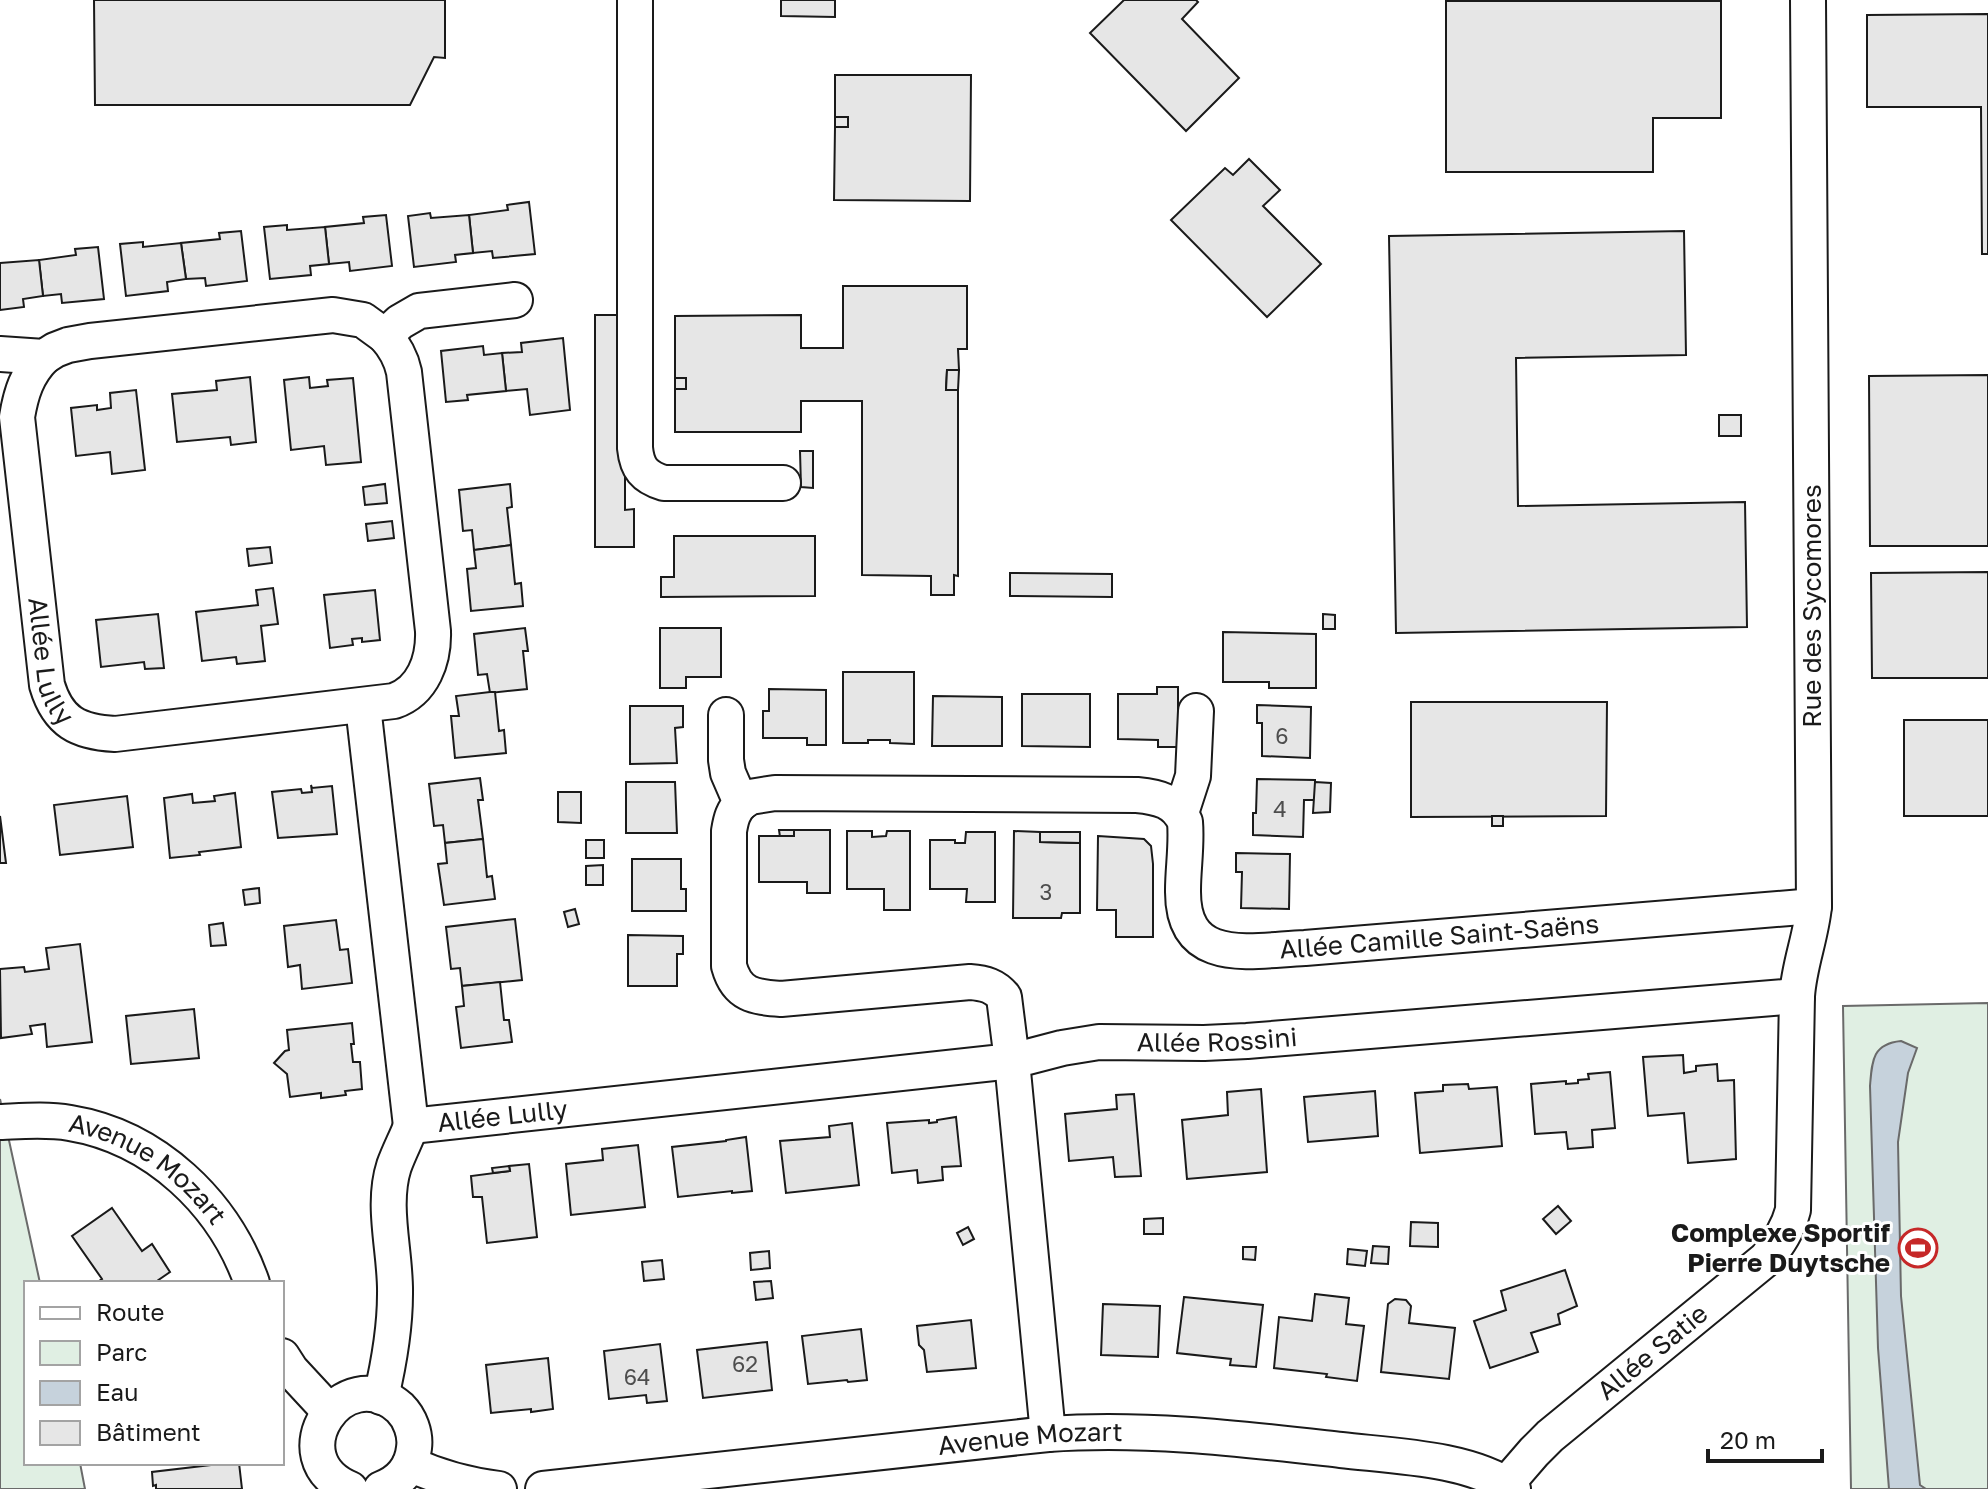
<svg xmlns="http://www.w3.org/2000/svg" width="1988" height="1489" font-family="'Golos Text',sans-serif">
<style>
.green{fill:#e0efe3;stroke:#6a6a6a;stroke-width:2}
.water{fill:#c6d2dc;stroke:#6a6a6a;stroke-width:2}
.building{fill:#e6e6e6;stroke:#1a1a1a;stroke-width:2}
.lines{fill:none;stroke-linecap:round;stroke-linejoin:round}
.street-casing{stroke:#1a1a1a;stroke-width:38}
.street{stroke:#fff;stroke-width:34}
.labels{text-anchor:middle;stroke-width:6;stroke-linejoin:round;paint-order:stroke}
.number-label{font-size:22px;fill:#4d4d4d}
.street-label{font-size:26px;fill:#1a1a1a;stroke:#fff}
.poi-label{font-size:26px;font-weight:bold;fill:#1a1a1a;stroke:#fff;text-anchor:end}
</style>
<rect width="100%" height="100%" fill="#fff"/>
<g class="green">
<polygon points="1988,1003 1988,1489 1851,1489 1843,1006"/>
<polygon points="0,1099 40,1283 26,1283 26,1463 80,1463 85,1489 0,1489"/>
</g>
<path class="water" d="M 1901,1041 L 1917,1048 L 1908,1073 L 1898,1142 L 1901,1296 L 1920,1485 L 1926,1489 L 1889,1489 L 1878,1348 L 1870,1086 C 1872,1061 1872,1044 1901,1041 Z"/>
<g class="building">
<polygon points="94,0 445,0 445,58 434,57 410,105 95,105"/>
<polygon points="781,0 835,0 835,17 781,16"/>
<polygon points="1124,0 1196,0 1198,2 1182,19 1239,78 1186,131 1090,33"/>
<polygon points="1446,1 1721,1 1721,118 1653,118 1653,172 1446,172"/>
<polygon points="1988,14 1988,254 1982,254 1981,107 1867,107 1867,15"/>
<polygon points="835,75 971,75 970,201 834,200 835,127 848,127 848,117 835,117"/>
<rect x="835" y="117" width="13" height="10"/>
<polygon points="1249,159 1280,190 1263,206 1321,264 1267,317 1171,220 1225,168 1233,175"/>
<polygon points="529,202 535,254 493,258 492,251 473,253 469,215 508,210 507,205"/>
<polygon points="430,213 431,218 469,215 473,253 455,255 456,262 414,267 408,216"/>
<polygon points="386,215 392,266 350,271 349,262 329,264 325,227 364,223 363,217"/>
<polygon points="287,225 287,230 325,227 329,264 310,266 311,275 270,279 264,227"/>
<polygon points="241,231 247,281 206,286 205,278 186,279 181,243 220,239 219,233"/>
<polygon points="1684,231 1686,355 1516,358 1518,506 1745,502 1747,627 1396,633 1389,236"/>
<polygon points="143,242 143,247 181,243 186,279 167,282 168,291 126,296 120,244"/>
<polygon points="98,247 104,299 62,303 61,294 43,296 39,260 76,255 75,249"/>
<polygon points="39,260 43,296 23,299 24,307 0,310 0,263"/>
<polygon points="843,286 967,286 967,349 958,349 959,370 947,370 946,390 958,390 958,576 954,575 954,595 931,595 931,576 862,575 862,401 801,401 801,432 675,432 675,389 686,389 686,378 675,378 675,316 801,315 801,348 843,348"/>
<polygon points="595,315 619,315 625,440 625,510 634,509 634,547 595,547"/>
<polygon points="563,338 570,410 530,415 527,389 506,391 502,353 522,352 521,343"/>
<polygon points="483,346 484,355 502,353 506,391 467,395 468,400 446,402 441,351"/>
<polygon points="947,370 959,370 958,390 946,390"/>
<polygon points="1988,375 1988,546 1870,546 1869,376"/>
<polygon points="250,377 256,442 231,445 230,437 177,442 172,394 217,390 216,381"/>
<polygon points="309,377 310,388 328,386 327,380 353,378 361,462 326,465 324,446 291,450 284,380"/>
<rect x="675" y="378" width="11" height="11"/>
<polygon points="136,390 145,470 112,474 110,452 76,456 71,408 97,405 97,410 111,408 110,393"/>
<rect x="1719" y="415" width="22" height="21"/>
<polygon points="800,451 813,451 813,488 801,487"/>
<polygon points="385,484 387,503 365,505 363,487"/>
<polygon points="510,484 512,507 507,508 511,545 474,550 472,530 463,531 459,490"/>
<polygon points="392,521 394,538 368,541 366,524"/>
<polygon points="674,536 815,536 815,596 661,597 661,577 674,577"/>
<polygon points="511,545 515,584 521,583 523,606 471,611 467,569 476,568 474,550"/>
<polygon points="270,547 272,563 249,566 247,549"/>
<polygon points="1988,572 1988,678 1872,678 1871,573"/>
<polygon points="1010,573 1112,574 1112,597 1010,596"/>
<polygon points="273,588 278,624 261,626 265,661 237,664 236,657 202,661 196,612 258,605 256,590"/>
<polygon points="375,590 380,640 362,642 362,638 352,639 353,645 330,648 324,595"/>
<polygon points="158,614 164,668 145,669 144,662 101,667 96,620"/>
<polygon points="1323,614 1335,615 1335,629 1323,629"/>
<polygon points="525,628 528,651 523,651 527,689 490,693 487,674 478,675 474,634"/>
<polygon points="660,628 721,628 721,677 686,677 686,688 660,688"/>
<polygon points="1223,632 1316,634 1316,688 1269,688 1269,682 1223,682"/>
<polygon points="843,672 914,672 914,744 890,743 890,740 868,740 868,743 843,743"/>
<polygon points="1157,687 1178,687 1178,747 1158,747 1158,740 1118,739 1118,694 1157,694"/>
<polygon points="769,689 826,690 826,745 807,745 807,738 763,738 763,711 769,711"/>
<polygon points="490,692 495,692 499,731 504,730 506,753 455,758 451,716 459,716 456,696"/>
<polygon points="1022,694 1090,694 1090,747 1022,746"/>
<polygon points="933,696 1002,697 1002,746 932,746"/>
<polygon points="1411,702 1607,702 1606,816 1411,817"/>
<polygon points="1257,705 1311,707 1310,758 1262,756 1262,723 1257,723"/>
<polygon points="630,706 683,706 683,727 675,728 677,763 630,764"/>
<rect x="1904" y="720" width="84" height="96"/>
<polygon points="480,778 483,800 478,800 483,839 445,843 443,825 434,826 429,784"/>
<polygon points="1257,779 1315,780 1315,800 1304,800 1303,837 1253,835 1253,813 1256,813"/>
<polygon points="626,782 675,782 677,833 626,833"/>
<polygon points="1315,782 1331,783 1330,812 1313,813"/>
<polygon points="311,785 312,788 332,786 337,834 278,838 272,792 301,789 302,793 312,792"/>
<polygon points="558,792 581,792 581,823 558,822"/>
<polygon points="235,793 241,847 199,852 200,855 170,858 164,798 192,794 193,803 215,801 214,796"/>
<polygon points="127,796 133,847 60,855 54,805"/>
<polygon points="0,816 6,863 0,863"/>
<rect x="1492" y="816" width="11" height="10"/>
<polygon points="779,830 794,830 794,836 780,837"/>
<polygon points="794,830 830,830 830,893 807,893 807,882 759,882 759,836 794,836"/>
<polygon points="847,831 872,831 872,837 886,836 887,831 910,831 910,910 884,910 884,889 847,889"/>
<polygon points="1014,831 1040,832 1040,842 1080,843 1080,913 1062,913 1061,918 1013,918"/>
<polygon points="966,832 995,832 995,902 966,902 967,889 930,889 930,840 955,840 955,843 965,843"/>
<polygon points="1040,832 1080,832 1080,843 1040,842"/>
<polygon points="1098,836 1144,839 1151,846 1153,864 1153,937 1116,937 1116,910 1097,910"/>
<polygon points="483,839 487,877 492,876 495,899 444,905 438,864 447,863 445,843"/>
<rect x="586" y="840" width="18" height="18"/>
<polygon points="1236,853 1290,854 1289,909 1241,908 1242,872 1236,872"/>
<polygon points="632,859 681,859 681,889 686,889 686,911 632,911"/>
<polygon points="603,865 603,885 586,885 586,866"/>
<polygon points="259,888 260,903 245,905 243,890"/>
<polygon points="575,909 579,924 568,927 564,912"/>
<polygon points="515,919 522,980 462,986 460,968 451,969 446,927"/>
<polygon points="336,920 340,950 348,949 352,983 302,989 300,965 288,967 284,926"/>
<polygon points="223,923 226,945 211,946 209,925"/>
<polygon points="628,935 683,936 683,954 677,954 677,986 628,986"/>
<polygon points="80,944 92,1042 47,1047 45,1024 30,1026 32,1034 1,1038 0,969 24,967 25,972 49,969 46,948"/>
<polygon points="500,982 504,1020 509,1020 512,1042 461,1048 456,1007 464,1006 462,986"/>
<polygon points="194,1009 199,1058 131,1064 126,1016"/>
<polygon points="352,1023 354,1044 351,1044 353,1062 360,1062 362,1089 345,1091 346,1095 321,1098 321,1093 290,1097 287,1074 274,1063 285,1051 289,1050 287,1030"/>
<polygon points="1683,1055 1684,1073 1696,1071 1696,1066 1717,1064 1718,1081 1734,1080 1736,1159 1688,1163 1684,1113 1648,1116 1643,1057"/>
<polygon points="1610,1072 1615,1128 1592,1130 1593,1147 1568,1149 1566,1132 1535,1134 1531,1084 1566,1081 1566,1084 1578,1083 1578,1080 1589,1079 1588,1074"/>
<polygon points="1468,1084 1469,1089 1497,1087 1502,1146 1420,1153 1415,1093 1443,1091 1443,1085"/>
<polygon points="1261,1089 1267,1172 1187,1179 1182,1120 1228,1115 1227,1092"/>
<polygon points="1375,1091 1378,1136 1308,1142 1304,1097"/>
<polygon points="1134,1094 1141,1176 1115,1177 1113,1157 1069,1161 1065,1114 1117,1109 1116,1095"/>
<polygon points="956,1117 961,1166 942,1167 943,1180 918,1183 917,1170 892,1173 887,1123 929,1120 929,1123 937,1122 937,1120"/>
<polygon points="852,1123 859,1185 786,1193 780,1141 830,1137 829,1126"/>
<polygon points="746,1137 752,1191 732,1193 732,1191 678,1197 672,1147 726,1141 726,1140"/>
<polygon points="638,1145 645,1207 571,1215 566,1164 603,1160 602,1149"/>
<polygon points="529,1164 537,1237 487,1243 482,1197 473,1197 471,1176 510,1171 509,1166"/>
<polygon points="509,1166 510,1171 493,1173 492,1168"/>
<polygon points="1558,1206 1571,1221 1556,1234 1543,1219"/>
<polygon points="112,1208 142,1251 152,1244 170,1272 154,1283 96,1283 102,1279 72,1236"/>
<polygon points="1163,1218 1163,1234 1144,1234 1144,1219"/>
<polygon points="1411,1222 1438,1223 1438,1247 1410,1246"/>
<polygon points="968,1227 974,1239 963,1245 957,1233"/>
<polygon points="1373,1246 1389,1247 1388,1264 1371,1263"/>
<polygon points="1243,1247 1256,1247 1255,1260 1243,1259"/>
<polygon points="1348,1249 1367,1251 1365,1266 1347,1264"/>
<polygon points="769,1251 770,1268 751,1270 750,1253"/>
<polygon points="662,1260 664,1279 644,1281 642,1262"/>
<polygon points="1565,1270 1577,1306 1558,1314 1560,1324 1531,1333 1538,1352 1490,1368 1474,1321 1506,1310 1501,1291"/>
<polygon points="771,1281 773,1298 756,1300 754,1282"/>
<polygon points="1315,1294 1349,1298 1346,1324 1364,1326 1357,1381 1326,1377 1327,1374 1274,1368 1279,1317 1312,1321"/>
<polygon points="1184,1297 1263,1305 1256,1367 1230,1365 1231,1359 1177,1353"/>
<polygon points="1395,1299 1406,1300 1411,1306 1409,1323 1455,1328 1449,1379 1381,1372 1388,1304"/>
<polygon points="1103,1304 1160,1306 1158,1357 1101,1355"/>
<polygon points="971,1320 976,1368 927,1372 924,1350 919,1345 917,1326"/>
<polygon points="861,1329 867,1380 848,1382 847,1380 808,1384 802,1336"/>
<polygon points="767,1342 772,1390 703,1398 697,1350"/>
<polygon points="660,1344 667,1401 647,1403 646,1395 609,1399 604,1351"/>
<polygon points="548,1358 553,1409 531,1412 531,1409 491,1413 486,1365"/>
<polygon points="228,1463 239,1463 242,1489 156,1489 156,1485 153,1486 152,1472"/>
</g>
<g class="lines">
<g class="street-casing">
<g id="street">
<path d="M 635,0 L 635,448 C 637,468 644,477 664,483 L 783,483"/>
<polyline points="0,354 44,357 55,350 68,345 90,341 333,315 363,320 385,336 400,322 419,311 515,300"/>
<path id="s1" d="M 44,357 C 27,374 21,393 17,417 L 47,685 C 58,722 78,732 115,734 L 394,701 C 423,691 434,660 433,631 L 404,372 C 401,358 395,347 385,336"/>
<polyline points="363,706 411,1126"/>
<path id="s2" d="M 741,803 L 750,797 L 775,793 L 1137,795 C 1158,797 1176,801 1185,822 C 1187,845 1183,868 1183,890 C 1182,968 1252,950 1305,948 L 1814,906"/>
<polyline points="1181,813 1193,776 1196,711"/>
<path id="s3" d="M 2,1122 C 24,1121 47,1119 70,1123 C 155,1137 224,1203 252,1283"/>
<path id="s4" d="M 411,1126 L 1012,1061 L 1004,997 C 995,986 985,983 970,982 L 781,999 C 754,997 737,995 729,966 L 729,831 C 731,819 733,811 741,803 L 728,773 L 726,760 L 726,715"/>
<polyline points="282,1356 291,1370 329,1411"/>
<path d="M 381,1397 C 389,1363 395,1329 395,1294 C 396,1253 381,1206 394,1166 C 399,1152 406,1139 411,1126"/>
<path id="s5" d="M 1048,1434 L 1012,1061 L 1062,1048 L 1099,1042 L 1204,1043 L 1247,1041 L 1797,996"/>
<path d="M 410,1464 C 440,1478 466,1485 499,1489"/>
<path d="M 350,1489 C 276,1458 343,1357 400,1408 C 410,1418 416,1434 414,1448 C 412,1468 400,1482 381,1489"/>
<path id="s6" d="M 543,1489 L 1048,1434 C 1146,1427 1243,1439 1341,1450 C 1393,1456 1470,1458 1513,1489"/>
<path id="s7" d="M 1502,1489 L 1534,1452 L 1550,1436 L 1766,1259 C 1779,1243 1788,1229 1793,1210 L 1797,996 C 1799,965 1811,937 1814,906 L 1808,0"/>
</g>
</g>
<use href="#street" class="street"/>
</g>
<defs>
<g id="stadium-ring" transform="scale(2)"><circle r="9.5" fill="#fff" stroke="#c62828" stroke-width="1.5"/><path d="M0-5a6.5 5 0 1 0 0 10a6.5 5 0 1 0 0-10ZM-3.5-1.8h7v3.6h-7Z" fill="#c62828"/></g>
</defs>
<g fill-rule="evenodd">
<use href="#stadium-ring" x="1918" y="1248"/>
</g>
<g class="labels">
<g class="number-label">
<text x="1282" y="744">6</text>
<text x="1280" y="817">4</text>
<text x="1046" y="900">3</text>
<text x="745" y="1372">62</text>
<text x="637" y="1385">64</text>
</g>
<g class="street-label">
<text transform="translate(1812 606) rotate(-90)" y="9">Rue des Sycomores</text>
<text dy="9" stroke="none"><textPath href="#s1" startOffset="314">Allée Lully</textPath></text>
<text dy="9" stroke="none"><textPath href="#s2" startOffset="820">Allée Camille Saint-Saëns</textPath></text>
<text dy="9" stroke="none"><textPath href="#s5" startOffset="582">Allée Rossini</textPath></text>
<text dy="9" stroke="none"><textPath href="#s4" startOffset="92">Allée Lully</textPath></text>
<text dy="9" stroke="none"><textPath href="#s3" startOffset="160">Avenue Mozart</textPath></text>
<text dy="9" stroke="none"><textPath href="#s7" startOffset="204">Allée Satie</textPath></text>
<text dy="9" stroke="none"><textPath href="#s6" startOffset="490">Avenue Mozart</textPath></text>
</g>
<g class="poi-label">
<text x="1890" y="1242">Complexe Sportif<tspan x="1890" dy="30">Pierre Duytsche</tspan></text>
</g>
</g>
<rect x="24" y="1281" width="260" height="184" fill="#ffffff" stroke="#a3a3a3" stroke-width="2"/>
<rect x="40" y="1307" width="40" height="12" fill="#ffffff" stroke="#a3a3a3" stroke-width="2"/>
<text x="96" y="1321" font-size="24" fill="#1a1a1a">Route</text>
<rect x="40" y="1341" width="40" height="24" fill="#e0efe3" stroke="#a3a3a3" stroke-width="2"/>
<text x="96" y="1361" font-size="24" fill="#1a1a1a">Parc</text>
<rect x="40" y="1381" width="40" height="24" fill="#c6d2dc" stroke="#a3a3a3" stroke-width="2"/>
<text x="96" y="1401" font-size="24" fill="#1a1a1a">Eau</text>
<rect x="40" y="1421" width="40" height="24" fill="#e6e6e6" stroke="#a3a3a3" stroke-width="2"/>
<text x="96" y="1441" font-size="24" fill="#1a1a1a">Bâtiment</text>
<path d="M1708 1449v12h114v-12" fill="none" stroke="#1a1a1a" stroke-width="4"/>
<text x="1720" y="1449" font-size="24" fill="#1a1a1a" stroke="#ffffff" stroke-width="6" paint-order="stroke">20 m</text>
</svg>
